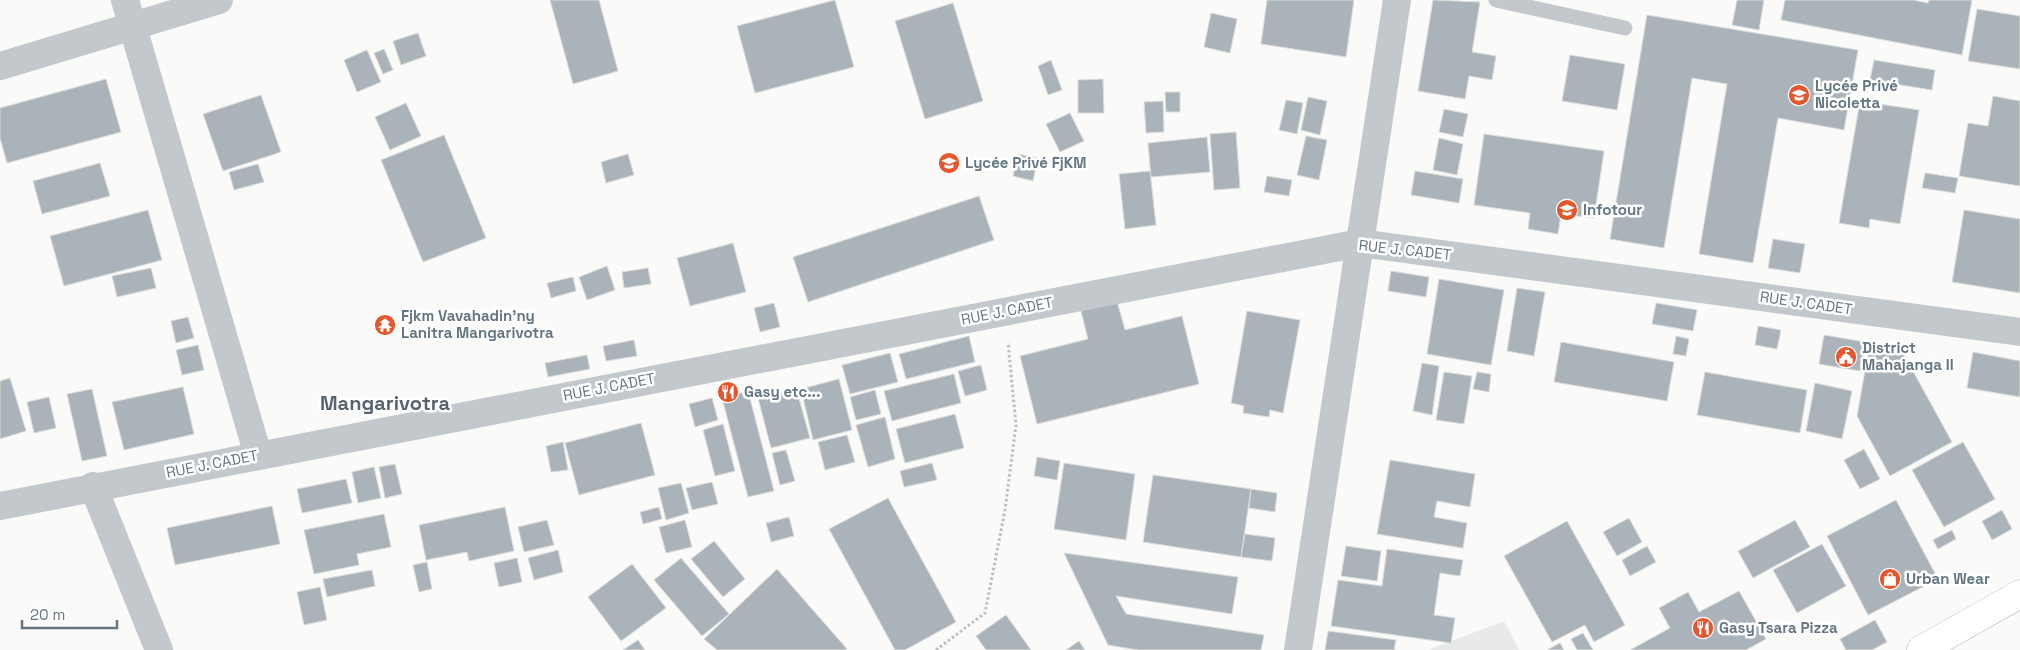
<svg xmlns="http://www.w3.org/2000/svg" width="2020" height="650" font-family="'Space Grotesk',sans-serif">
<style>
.built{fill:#e8e9e9}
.building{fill:#aab3b9;stroke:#dcdcda}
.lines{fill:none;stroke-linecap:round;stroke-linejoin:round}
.secondary-casing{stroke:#b3babf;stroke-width:29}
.path{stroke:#bbbfc2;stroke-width:3;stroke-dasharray:2.5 2.5;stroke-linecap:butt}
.lane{stroke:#c3c8cc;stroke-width:15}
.street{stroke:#c3c8cc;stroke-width:28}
.secondary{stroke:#fff;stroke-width:28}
.labels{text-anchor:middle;stroke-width:5;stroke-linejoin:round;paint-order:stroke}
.poi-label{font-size:15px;font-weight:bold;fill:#657683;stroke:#fff;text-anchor:start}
.street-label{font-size:15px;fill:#657683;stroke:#fff}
.district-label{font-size:20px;font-weight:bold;fill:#57646e;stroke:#fff}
</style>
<rect width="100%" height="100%" fill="#fafaf8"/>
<polygon class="built" points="1504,621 1519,650 1428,650"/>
<g class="building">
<polygon points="550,0 599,0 618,71 573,84"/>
<polygon points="835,0 854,67 755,93 737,26"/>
<polygon points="1267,0 1354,0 1346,57 1261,44"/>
<polygon points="1433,0 1480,2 1472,52 1496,56 1492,80 1469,76 1465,99 1418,91"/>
<polygon points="1737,0 1764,0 1759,30 1732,25"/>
<polygon points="1785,0 1913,0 1928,3 1929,0 1972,0 1962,55 1781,20"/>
<polygon points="953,3 983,101 925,119 895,21"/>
<polygon points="1977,9 2020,16 2020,69 1968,61"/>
<polygon points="1211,13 1237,19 1230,53 1204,47"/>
<polygon points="1647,15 1858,50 1844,130 1778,118 1753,263 1699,254 1727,84 1692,78 1664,248 1610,239"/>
<polygon points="418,33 426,56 401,65 393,41"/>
<polygon points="384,49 393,70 383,74 374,53"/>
<polygon points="367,50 381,82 357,92 344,60"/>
<polygon points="1570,55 1625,64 1617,110 1562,101"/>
<polygon points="1051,60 1062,90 1048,95 1038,66"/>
<polygon points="1874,60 1935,70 1932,90 1870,80"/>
<polygon points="106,79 121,132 7,163 0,138 0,108"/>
<polygon points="1103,79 1104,113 1078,113 1078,80"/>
<polygon points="1165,92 1180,92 1180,112 1166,112"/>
<polygon points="261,95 281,152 223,171 203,114"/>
<polygon points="1993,96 2020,101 2020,186 1959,176 1968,123 1988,126"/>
<polygon points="1308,97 1327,101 1320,135 1301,130"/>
<polygon points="1286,100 1303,103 1297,134 1279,130"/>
<polygon points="1163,101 1164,132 1146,133 1144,102"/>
<polygon points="1860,101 1919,110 1900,224 1870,219 1869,228 1839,223"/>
<polygon points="406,103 421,136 390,150 375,117"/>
<polygon points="1444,109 1468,114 1463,137 1439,132"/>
<polygon points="1070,113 1084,141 1060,152 1046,124"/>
<polygon points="1236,132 1240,188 1214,190 1210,134"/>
<polygon points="1484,134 1604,151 1594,218 1561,214 1558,234 1528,229 1530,213 1474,205"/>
<polygon points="444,135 486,238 423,262 381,160"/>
<polygon points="1306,136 1327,140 1319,180 1297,175"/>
<polygon points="1207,137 1210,172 1151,177 1148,143"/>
<polygon points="1439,138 1463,144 1457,175 1433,170"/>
<polygon points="628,154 634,175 606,183 601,162"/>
<polygon points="1018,154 1038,158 1033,181 1013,176"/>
<polygon points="100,163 110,196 42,214 33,181"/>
<polygon points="258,164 264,182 234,190 229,172"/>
<polygon points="1150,171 1156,225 1125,229 1119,174"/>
<polygon points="1415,171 1463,179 1459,203 1411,195"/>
<polygon points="1925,173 1958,178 1955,193 1922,188"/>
<polygon points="1267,176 1292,180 1289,196 1264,192"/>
<polygon points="979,196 994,240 808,302 793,257"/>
<polygon points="148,210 162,260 64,286 50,236"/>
<polygon points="1964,210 2020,219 2020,293 1952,282"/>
<polygon points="1773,239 1805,244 1800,273 1768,268"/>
<polygon points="733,243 746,292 690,306 677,258"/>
<polygon points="607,266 615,290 587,300 579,277"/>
<polygon points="151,268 156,288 117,297 112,276"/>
<polygon points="648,268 651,284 624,288 622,272"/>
<polygon points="1391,271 1429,277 1426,297 1388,291"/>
<polygon points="573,277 576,291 551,298 547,283"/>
<polygon points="1439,279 1504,290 1491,365 1427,354"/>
<polygon points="1517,288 1545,292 1534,356 1507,351"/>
<polygon points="1117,301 1125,330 1182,316 1199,384 1037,424 1020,356 1088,339 1081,311"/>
<polygon points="774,303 780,327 760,332 754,308"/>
<polygon points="1656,303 1697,310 1693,331 1652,324"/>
<polygon points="1247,311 1300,320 1283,413 1270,410 1269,417 1243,413 1244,406 1231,403"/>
<polygon points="188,317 194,338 176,343 171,321"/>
<polygon points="1758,326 1781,330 1777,349 1755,345"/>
<polygon points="1824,335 1865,342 1860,371 1819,364"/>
<polygon points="969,336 975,362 906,379 899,354"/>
<polygon points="1676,336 1689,339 1686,356 1673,354"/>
<polygon points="634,340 637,356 606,361 603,346"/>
<polygon points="1561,342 1674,362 1667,401 1554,382"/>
<polygon points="198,345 204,370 182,375 176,350"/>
<polygon points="1869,348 1903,353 1952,442 1890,476 1857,416"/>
<polygon points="1973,352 2020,361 2020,397 1967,388"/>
<polygon points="890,353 898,382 850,394 842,365"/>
<polygon points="587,355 590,369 548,377 545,363"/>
<polygon points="1422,363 1439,366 1432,415 1413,411"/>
<polygon points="981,365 987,390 965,396 958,371"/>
<polygon points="1444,372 1472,376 1464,424 1436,420"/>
<polygon points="1477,372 1491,374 1489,392 1473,389"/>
<polygon points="1705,372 1807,390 1800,433 1697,415"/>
<polygon points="954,374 961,403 892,421 884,391"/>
<polygon points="10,378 26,431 0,439 0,381"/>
<polygon points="839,379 852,430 813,440 801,389"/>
<polygon points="1815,383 1852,391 1842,439 1806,431"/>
<polygon points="183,387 194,434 124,450 112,402"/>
<polygon points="796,388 810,438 771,448 758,398"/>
<polygon points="92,389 107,456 82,461 67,394"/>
<polygon points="875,390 881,414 856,420 850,397"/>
<polygon points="748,391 774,491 748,497 722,398"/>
<polygon points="49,397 56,428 34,433 27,402"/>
<polygon points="712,398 718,420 695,427 689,404"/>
<polygon points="955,414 964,448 905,463 896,429"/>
<polygon points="885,417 895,459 868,467 856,425"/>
<polygon points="641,423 655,475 579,495 565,443"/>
<polygon points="723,424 735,471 715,476 703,430"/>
<polygon points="847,435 855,462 825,470 818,442"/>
<polygon points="563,442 568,470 551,472 546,446"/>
<polygon points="1963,442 1995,499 1944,527 1912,470"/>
<polygon points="1864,449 1880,479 1860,489 1844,460"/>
<polygon points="786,450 795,481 780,485 772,453"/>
<polygon points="1037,457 1060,461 1057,480 1034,476"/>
<polygon points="1390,460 1475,474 1470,507 1437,501 1434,517 1467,523 1463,548 1377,534"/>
<polygon points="932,463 937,480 904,487 900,471"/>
<polygon points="1064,463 1135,474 1126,540 1054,529"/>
<polygon points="395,464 402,494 385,498 379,467"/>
<polygon points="374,467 381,498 358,503 352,472"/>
<polygon points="1153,475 1251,489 1241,557 1143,542"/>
<polygon points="346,479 352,503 302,513 297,489"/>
<polygon points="712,482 718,504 692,510 686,488"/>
<polygon points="681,483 689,513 666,520 658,488"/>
<polygon points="1251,489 1277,493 1275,512 1249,508"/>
<polygon points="888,498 956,622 905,650 895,650 829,529"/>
<polygon points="1896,500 1938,579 1868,615 1827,536"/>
<polygon points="272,506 280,544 175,565 167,528"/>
<polygon points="505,507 514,551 469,561 467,552 426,560 419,525"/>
<polygon points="659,507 662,519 643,524 640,512"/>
<polygon points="2002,510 2012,529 1992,540 1982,521"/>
<polygon points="384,514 391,547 357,554 359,565 314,574 304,530"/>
<polygon points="789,517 794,536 771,542 766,523"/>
<polygon points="1629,518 1642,542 1617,556 1603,532"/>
<polygon points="547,520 554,545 524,552 518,527"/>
<polygon points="685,520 692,547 666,553 659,527"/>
<polygon points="1795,520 1810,547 1753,578 1738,551"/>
<polygon points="1567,521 1625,625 1594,642 1585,625 1552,642 1504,556"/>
<polygon points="1952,530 1956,539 1938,549 1933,540"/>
<polygon points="1245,534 1275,538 1272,561 1241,557"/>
<polygon points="714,541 745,579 723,597 691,559"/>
<polygon points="1822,544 1846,586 1797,613 1773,570"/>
<polygon points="1346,546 1381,551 1377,581 1341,576"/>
<polygon points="1647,546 1656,562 1630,576 1622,560"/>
<polygon points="1387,549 1463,560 1460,576 1440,573 1434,615 1455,618 1451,643 1331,626 1338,580 1382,586"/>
<polygon points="558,550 563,572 534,580 528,558"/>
<polygon points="1064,553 1238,577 1232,614 1116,596 1126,614 1264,635 1261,650 1138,650 1108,645"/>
<polygon points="517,558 522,582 499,587 494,563"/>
<polygon points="681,558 729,614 702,636 654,580"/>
<polygon points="427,562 432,589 419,592 413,565"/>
<polygon points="632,564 666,608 621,641 588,597"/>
<polygon points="777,569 847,649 846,650 717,650 704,639"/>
<polygon points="372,570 375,586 327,597 323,579"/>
<polygon points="320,587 327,620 304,625 297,592"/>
<polygon points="1739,591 1766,639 1746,650 1630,650 1670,628 1659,608 1688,592 1699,612"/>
<polygon points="1006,615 1031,650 986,650 976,636"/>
<polygon points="1875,620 1887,642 1872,650 1846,650 1840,639"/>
<polygon points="1328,631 1396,640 1394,650 1325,650"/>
<polygon points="1583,633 1593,650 1577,650 1571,639"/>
<polygon points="638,640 645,650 623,650"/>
<polygon points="1079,641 1085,650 1066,650"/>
<polygon points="1560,643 1564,650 1547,650"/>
</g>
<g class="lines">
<g class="secondary-casing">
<polyline id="secondary" points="1921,650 2020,594"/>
</g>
<polyline class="path" points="936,650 985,613 1005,510 1016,425 1008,342"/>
<polyline class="lane" points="1496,0 1625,28"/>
<g class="street">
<polyline points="125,0 258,455"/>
<polyline points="0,66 219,0"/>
<polyline points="93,486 159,650"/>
<polyline points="0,506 1360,243 2020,332"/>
<polyline points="1298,650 1397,0"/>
</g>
<use href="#secondary" class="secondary"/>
</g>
<defs>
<g id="school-disc" transform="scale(1.125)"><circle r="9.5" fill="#e4572e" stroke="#fff"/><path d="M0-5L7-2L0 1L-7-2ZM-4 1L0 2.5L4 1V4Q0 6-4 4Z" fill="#fff"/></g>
<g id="temple-disc" transform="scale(1.125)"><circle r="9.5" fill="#e4572e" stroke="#fff"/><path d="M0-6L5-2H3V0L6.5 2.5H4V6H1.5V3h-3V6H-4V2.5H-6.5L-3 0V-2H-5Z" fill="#fff"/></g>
<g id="civic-disc" transform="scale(1.125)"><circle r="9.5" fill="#e4572e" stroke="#fff"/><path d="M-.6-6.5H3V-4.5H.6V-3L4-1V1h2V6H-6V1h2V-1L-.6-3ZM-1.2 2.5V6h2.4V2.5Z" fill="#fff"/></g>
<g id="restaurant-disc" transform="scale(1.125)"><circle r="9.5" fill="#e4572e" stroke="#fff"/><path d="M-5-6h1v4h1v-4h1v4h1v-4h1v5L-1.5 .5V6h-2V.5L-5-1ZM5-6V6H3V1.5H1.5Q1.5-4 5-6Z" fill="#fff"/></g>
<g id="shop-disc" transform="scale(1.125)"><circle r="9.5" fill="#e4572e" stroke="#fff"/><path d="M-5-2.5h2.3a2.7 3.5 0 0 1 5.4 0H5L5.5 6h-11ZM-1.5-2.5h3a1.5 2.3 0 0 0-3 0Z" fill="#fff"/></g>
</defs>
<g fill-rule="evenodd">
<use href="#school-disc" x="1799" y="95"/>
<use href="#school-disc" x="949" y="163"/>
<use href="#school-disc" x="1567" y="210"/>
<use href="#temple-disc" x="385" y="325"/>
<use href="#civic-disc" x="1846" y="357"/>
<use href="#restaurant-disc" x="728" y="392"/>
<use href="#shop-disc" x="1890" y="579"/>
<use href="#restaurant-disc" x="1703" y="628"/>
</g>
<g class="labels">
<g class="poi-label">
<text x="1815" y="91">Lycée Privé<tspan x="1815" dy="17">Nicoletta</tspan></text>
<text x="965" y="168">Lycée Privé FjKM</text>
<text x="1583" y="215">Infotour</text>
<text x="401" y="321">Fjkm Vavahadin'ny<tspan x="401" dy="17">Lanitra Mangarivotra</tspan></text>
<text x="1862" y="353">District<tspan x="1862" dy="17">Mahajanga II</tspan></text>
<text x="744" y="397">Gasy etc...</text>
<text x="1906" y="584">Urban Wear</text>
<text x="1719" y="633">Gasy Tsara Pizza</text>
</g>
<g class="street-label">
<text transform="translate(1405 250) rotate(6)" y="5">RUE J. CADET</text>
<text transform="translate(1806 303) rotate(8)" y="5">RUE J. CADET</text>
<text transform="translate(1007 311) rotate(-11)" y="5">RUE J. CADET</text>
<text transform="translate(609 387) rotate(-11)" y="5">RUE J. CADET</text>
<text transform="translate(212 464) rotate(-11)" y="5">RUE J. CADET</text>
</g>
<g class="district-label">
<text x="385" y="410">Mangarivotra</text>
</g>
</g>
<path d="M22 620v8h95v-8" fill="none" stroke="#657683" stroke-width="2.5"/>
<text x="30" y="620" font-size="15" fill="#657683" stroke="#ffffff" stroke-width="4" paint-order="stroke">20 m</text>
</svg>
